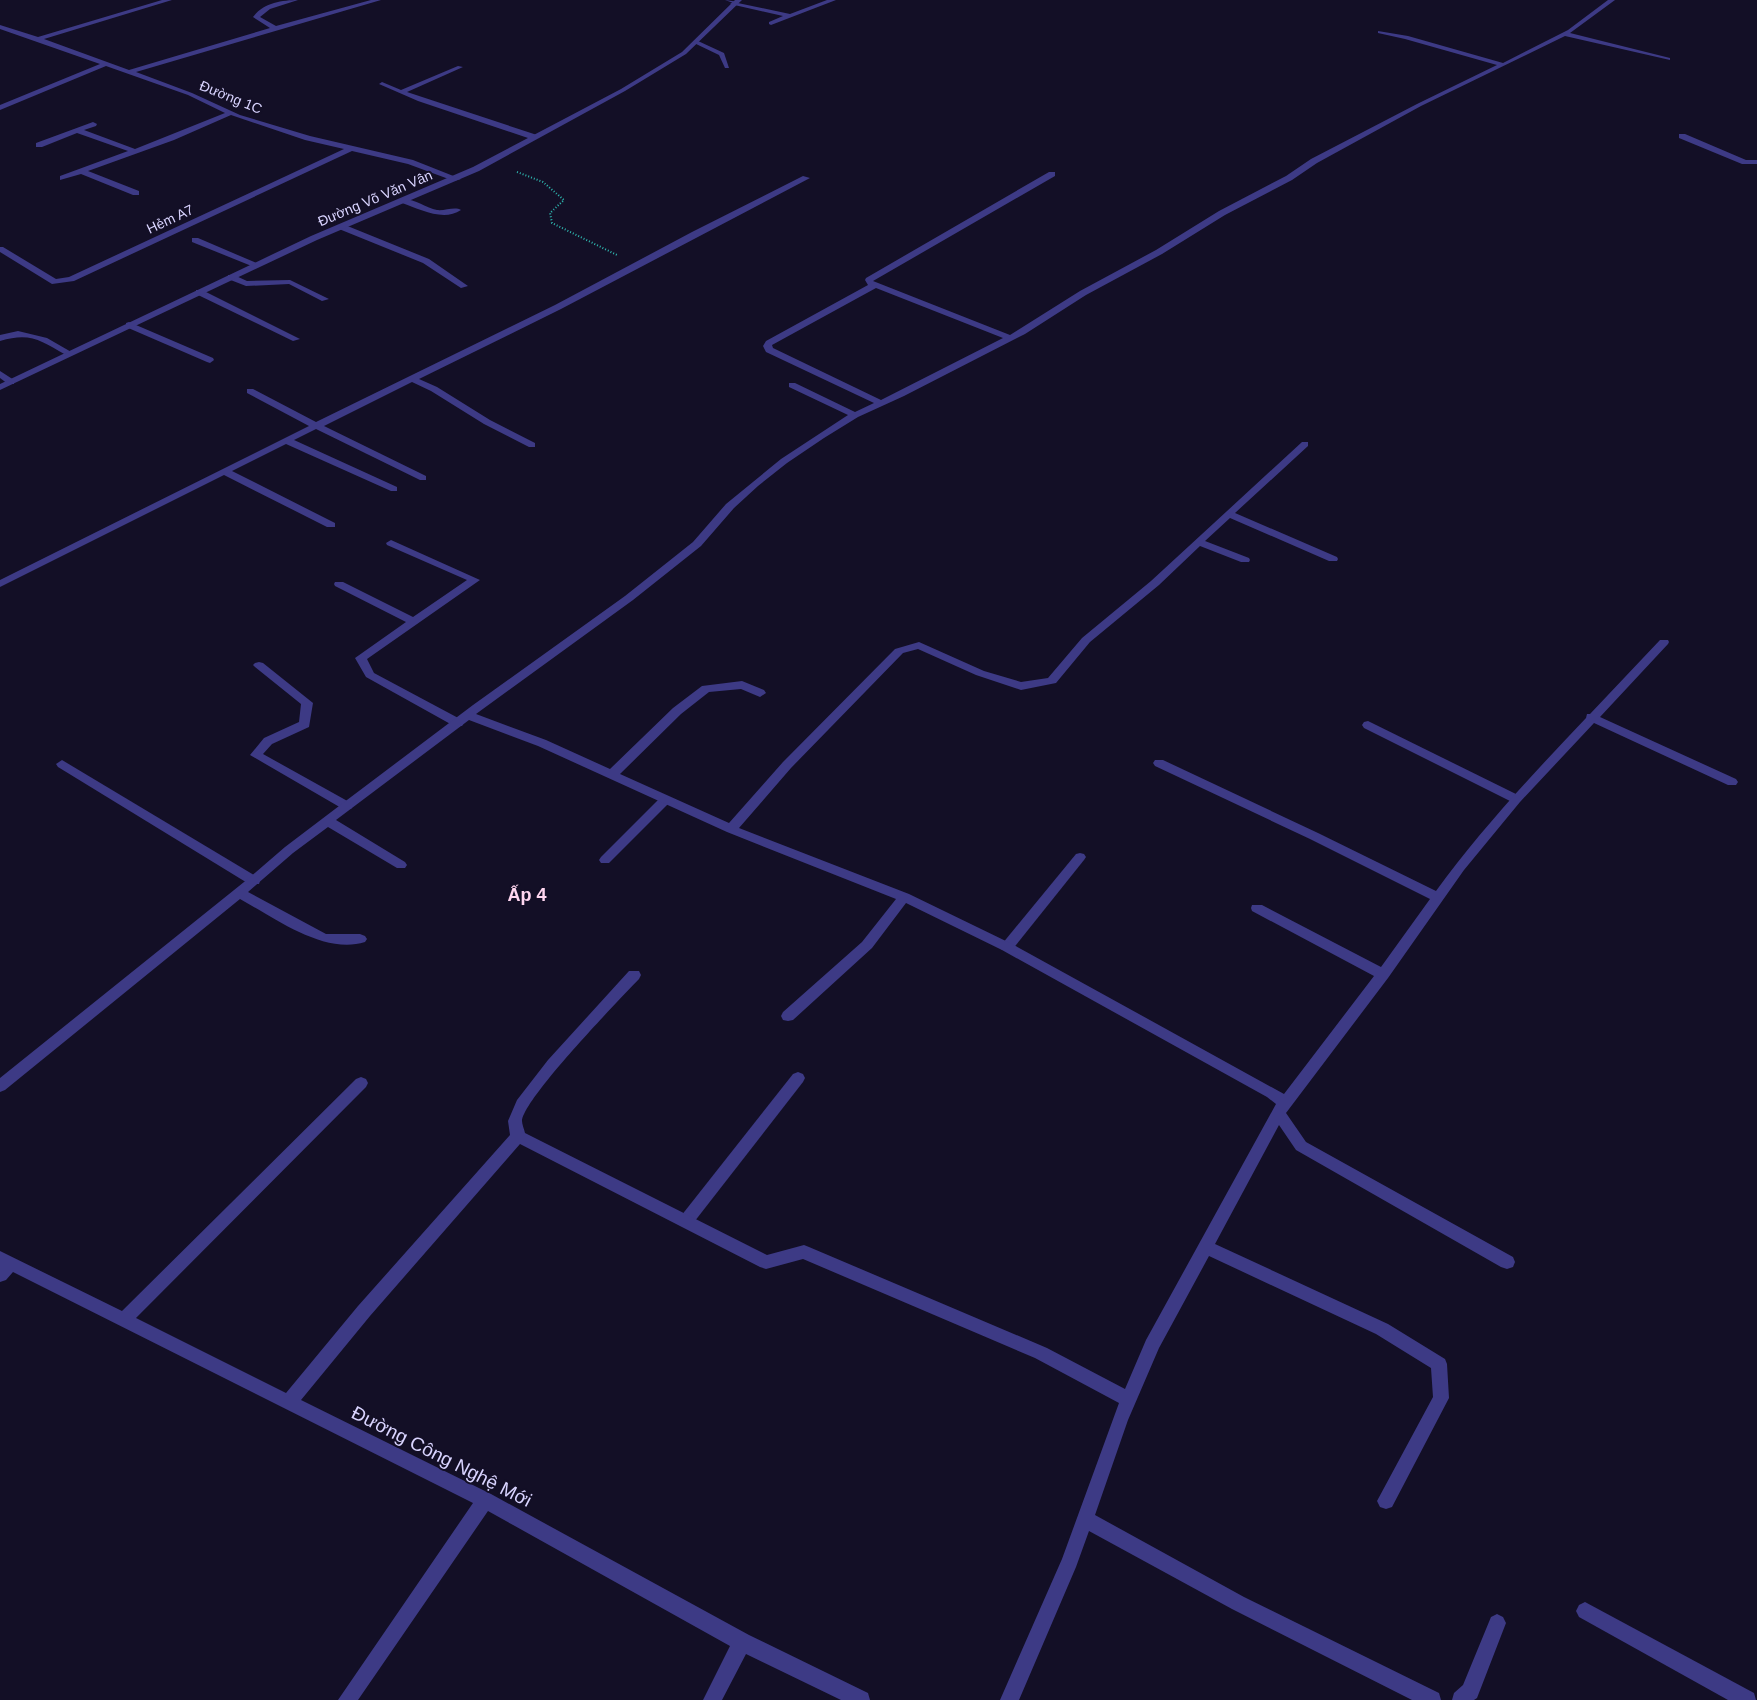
<svg xmlns="http://www.w3.org/2000/svg" width="1757" height="1700" font-family="Helvetica,sans-serif">
<style>
.lines{fill:none;stroke-linecap:round;stroke-linejoin:round}
.path{stroke:#2fb8b0;stroke-width:2;stroke-dasharray:1 2;stroke-linecap:butt}
.service{fill:#3d3a85;fill-rule:evenodd}
.minor{fill:#3d3a85;fill-rule:evenodd}
.tertiary{fill:#3d3a85;fill-rule:evenodd}
.labels{text-anchor:middle;stroke-width:4;stroke-linejoin:round;paint-order:stroke}
.far-street-label{font-size:14px;fill:#d9d4ff;stroke:#130f26}
.neighbourhood-label{font-size:18px;font-weight:bold;fill:#ffd6f0;stroke:#130f26}
.near-street-label{font-size:19px;fill:#d9d4ff;stroke:#130f26}
</style>
<rect width="100%" height="100%" fill="#130f26"/>
<g class="lines">
<polyline class="path" points="517,172 543,182 564,200 550,213 552,223 617,255"/>
<g class="service">
<polygon points="725,0 739,2 736,4"/>
<polygon points="391,540 480,580 367,659 374,673 462,720 464,723 462,726 454,726 366,677 355,658 406,622 335,586 334,584 335,582 343,582 413,617 467,580 387,545 386,543"/>
<polygon points="259,662 263,663 313,703 309,727 272,744 263,754 351,803 353,806 351,809 343,809 250,755 264,738 299,722 301,704 255,667 253,665 255,663"/>
<polygon points="1368,721 1520,796 1522,799 1516,803 1512,802 1364,728 1362,725 1364,722"/>
<polygon points="62,760 259,878 260,881 259,884 249,884 58,767 56,764"/>
<polygon points="665,796 671,800 669,803 609,863 601,863 599,860 601,857 661,797"/>
<polygon points="1080,853 1084,854 1086,857 1084,860 1012,950 1002,950 1000,947 1002,944 1076,854"/>
<polygon points="798,1072 803,1074 805,1078 803,1082 691,1226 686,1227 681,1226 678,1221 681,1216 793,1074"/>
</g>
<g class="minor">
<path d="M 162,0 L 172,0 L 44,39 L 129,70 L 270,28 L 253,17 C 263,3 282,0 298,0 L 270,9 L 260,17 L 276,26 L 371,0 L 381,0 L 136,72 L 192,93 L 240,115 L 310,136 L 413,160 L 461,179 L 454,181 L 408,164 L 352,151 L 74,281 L 52,284 L 0,252 L 0,247 L 3,247 L 56,279 L 69,277 L 344,149 L 305,140 L 231,115 L 174,140 L 88,171 L 139,191 L 139,195 L 133,195 L 81,174 L 60,180 L 60,176 L 128,151 L 77,133 L 42,147 L 36,147 L 36,143 L 93,122 L 97,124 L 96,126 L 84,130 L 135,149 L 225,113 L 188,95 L 106,66 L 0,110 L 0,105 L 100,64 L 0,29 L 0,25 L 38,37 Z"/>
<polygon points="827,0 836,0 771,25 769,24 769,22 783,16 730,4 733,2 790,14"/>
<path d="M 1608,0 L 1615,0 L 1570,33 L 1670,58 L 1670,60 L 1565,36 L 1421,106 L 1317,163 L 1292,180 L 1225,215 L 1162,254 L 1086,295 L 1025,334 L 904,396 L 858,417 L 824,438 L 787,463 L 758,486 L 734,508 L 701,546 L 633,600 L 476,714 L 546,740 L 610,769 L 673,708 L 702,686 L 742,681 L 764,690 L 766,693 L 760,697 L 741,689 L 709,692 L 681,714 L 620,774 L 729,823 L 783,762 L 895,649 L 919,642 L 984,671 L 1021,682 L 1048,678 L 1082,638 L 1151,581 L 1302,442 L 1308,442 L 1308,446 L 1235,513 L 1337,557 L 1338,559 L 1337,561 L 1329,561 L 1230,518 L 1205,541 L 1249,558 L 1250,560 L 1249,562 L 1241,562 L 1200,546 L 1159,585 L 1090,642 L 1056,683 L 1021,690 L 976,675 L 918,649 L 903,653 L 791,768 L 739,828 L 909,894 L 1012,944 L 1284,1094 L 1374,976 L 1252,911 L 1251,908 L 1252,905 L 1262,905 L 1381,967 L 1430,899 L 1310,839 L 1155,766 L 1153,763 L 1155,760 L 1163,760 L 1318,833 L 1436,891 C 1481,829 1533,774 1586,718 L 1587,714 L 1590,714 L 1660,640 L 1668,640 L 1669,642 L 1668,644 L 1600,717 L 1736,779 L 1738,782 L 1736,785 L 1728,785 L 1594,723 L 1520,802 L 1464,870 L 1388,978 L 1286,1113 L 1306,1142 L 1513,1257 L 1515,1262 L 1513,1267 L 1507,1269 L 1501,1267 L 1296,1150 L 1279,1125 L 1215,1244 L 1388,1324 L 1445,1359 L 1447,1364 L 1449,1398 L 1392,1507 L 1386,1509 L 1380,1507 L 1377,1501 L 1433,1397 L 1431,1368 L 1376,1334 L 1209,1256 L 1159,1348 L 1128,1420 L 1095,1515 L 1244,1597 L 1439,1693 L 1441,1700 L 1412,1700 L 1232,1609 L 1089,1531 L 1076,1567 L 1019,1700 L 1000,1700 L 1062,1559 L 1119,1403 L 1035,1358 L 803,1259 L 766,1269 L 760,1267 L 520,1144 L 370,1316 L 301,1400 L 491,1494 L 749,1635 L 868,1693 L 870,1700 L 841,1700 L 746,1654 L 722,1700 L 703,1700 L 730,1646 L 488,1511 L 358,1700 L 338,1700 L 473,1503 L 13,1272 L 6,1280 L 0,1282 L 0,1251 L 122,1311 L 356,1079 L 361,1077 L 366,1079 L 368,1083 L 366,1087 L 136,1318 L 286,1393 L 358,1306 L 510,1135 L 508,1121 L 517,1100 L 548,1060 L 629,971 L 639,971 L 641,975 L 639,979 C 618,1001 524,1098 522,1121 C 522,1124 524,1129 525,1133 L 767,1255 L 804,1245 L 809,1247 L 1047,1348 L 1125,1389 L 1146,1340 L 1276,1104 L 1267,1097 L 1002,950 L 906,903 L 872,948 L 793,1020 L 788,1021 L 783,1020 L 781,1016 L 783,1012 L 862,942 L 896,899 L 727,832 L 538,746 L 469,720 L 336,820 L 405,862 L 407,865 L 405,868 L 397,868 L 328,827 L 293,853 L 248,892 L 326,934 L 360,934 L 365,936 L 367,939 L 365,942 C 324,955 275,918 240,899 L 5,1090 L 0,1092 L 0,1078 L 249,878 L 285,847 L 343,803 L 473,705 L 625,596 L 693,542 L 726,504 L 781,459 L 848,415 L 789,387 L 789,383 L 795,383 L 855,412 L 874,403 L 766,352 L 763,346 L 766,341 L 868,285 L 865,280 L 866,278 L 1049,172 L 1055,172 L 1055,176 L 873,281 L 1010,335 L 1080,291 L 1156,250 L 1219,211 L 1286,176 L 1311,159 L 1417,104 L 1497,65 L 1405,39 L 1378,33 L 1378,31 L 1408,36 L 1503,63 L 1568,30 ZM 876,288 L 1003,338 L 881,400 L 773,348 L 772,345 Z"/>
<polygon points="694,41 698,41 724,53 729,68 725,68 719,55 694,43"/>
<polygon points="458,66 463,67 407,92 537,135 537,139 531,139 418,101 379,84 382,82 401,90"/>
<polygon points="1679,134 1685,134 1746,160 1757,160 1757,164 1742,164 1679,138"/>
<polygon points="803,176 810,178 561,309 419,379 437,387 490,420 535,443 535,447 529,447 484,424 431,391 412,382 324,426 426,476 426,480 420,480 316,429 294,440 397,487 397,491 391,491 286,444 232,471 335,523 335,527 327,527 224,475 0,587 0,580 309,426 247,393 247,389 253,389 316,422 555,305 692,232"/>
<path d="M 402,199 C 414,198 426,208 437,210 C 445,211 455,206 461,210 C 443,222 420,209 402,203 Z"/>
<polygon points="339,225 345,225 429,259 468,286 461,288 423,263 339,229"/>
<polygon points="192,238 198,238 261,265 254,267 192,242"/>
<polygon points="228,275 234,275 247,281 290,280 329,299 322,301 289,284 246,286 228,279"/>
<polygon points="196,290 202,290 300,339 293,341 196,294"/>
<polygon points="129,322 213,358 214,360 210,363 207,362 126,327 126,323"/>
<path d="M 18,331 L 47,338 L 73,353 L 69,356 L 66,355 C 40,340 30,332 0,341 L 0,335 Z"/>
<polygon points="0,371 14,380 14,384 8,384 0,378"/>
<polygon points="1585,1602 1754,1693 1756,1700 1728,1700 1579,1617 1576,1611 1579,1605"/>
<polygon points="1497,1614 1503,1617 1506,1623 1477,1698 1474,1700 1452,1700 1454,1693 1463,1685 1491,1617"/>
</g>
<polygon class="tertiary" points="735,0 742,0 686,54 625,91 479,171 317,240 0,390 0,384 311,236 473,167 621,89 682,52"/>
</g>
<g class="labels">
<g class="far-street-label">
<text transform="translate(231 97) rotate(22)" y="5">Đường 1C</text>
<text transform="translate(375 198) rotate(-23)" y="5">Đường Võ Văn Vân</text>
<text transform="translate(170 219) rotate(-25)" y="5">Hẻm A7</text>
</g>
<g class="neighbourhood-label">
<text x="527" y="901">Ấp 4</text>
</g>
<g class="near-street-label">
<text transform="translate(442 1456) rotate(27)" y="7">Đường Công Nghệ Mới</text>
</g>
</g>
</svg>
